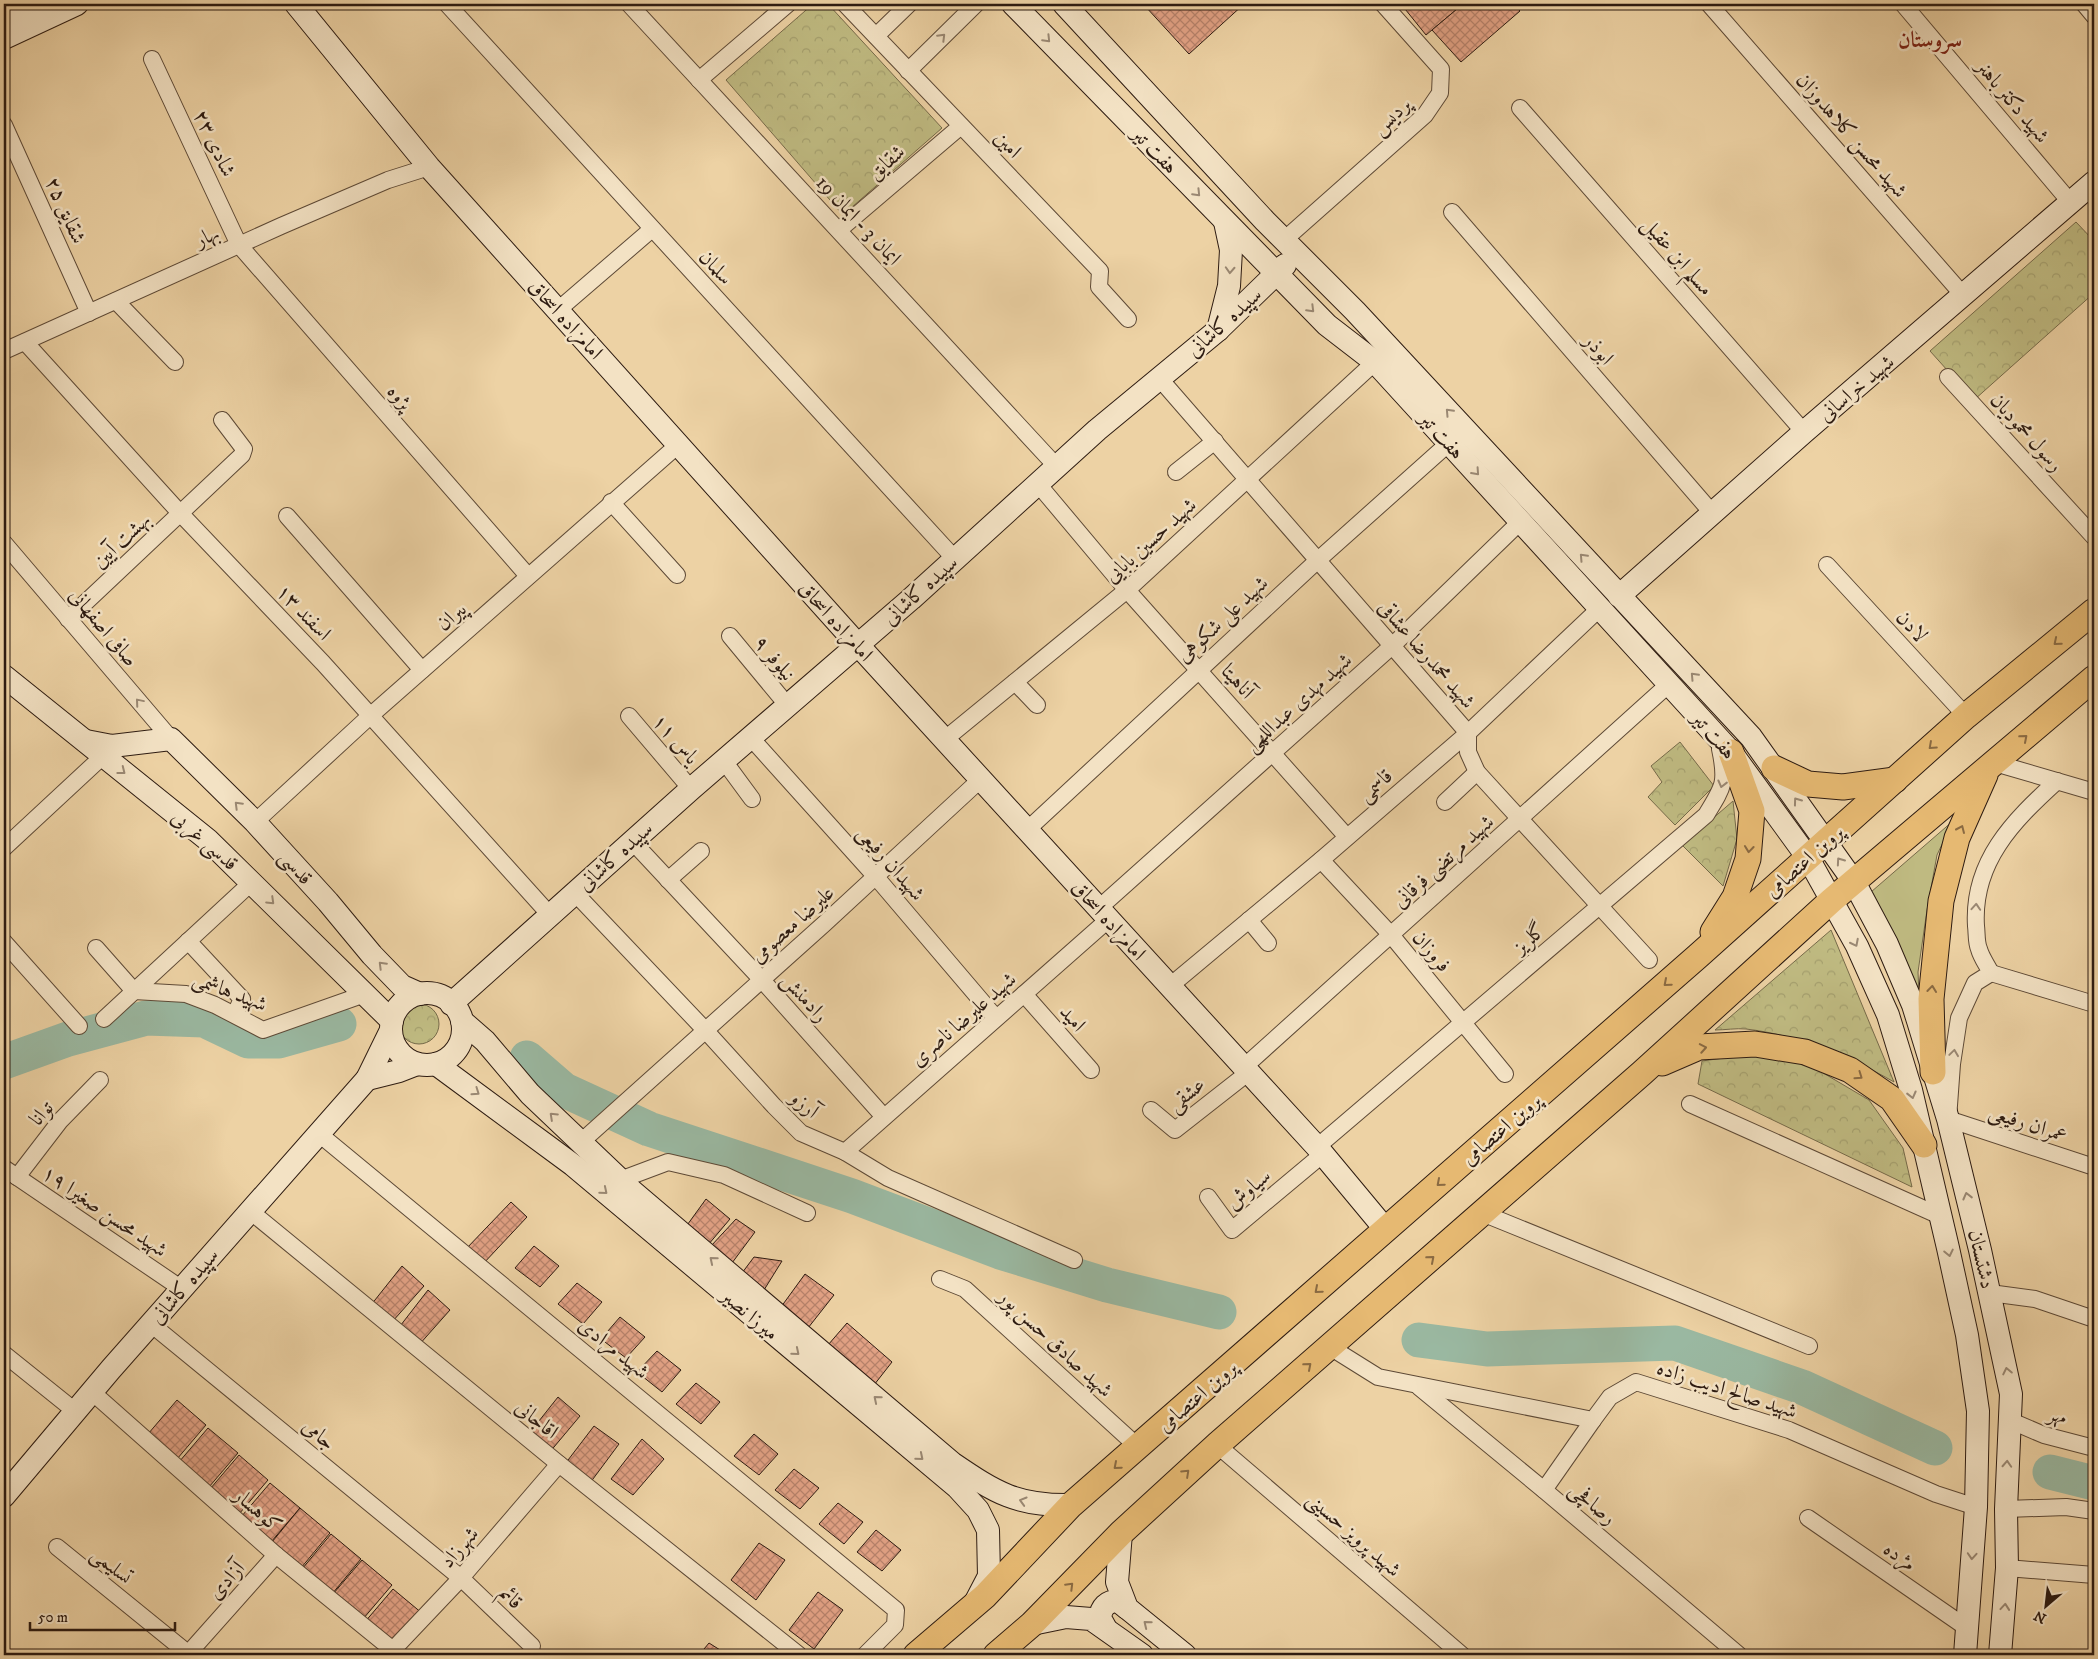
<svg xmlns="http://www.w3.org/2000/svg" width="2098" height="1659" font-family="'IM FELL DW Pica',Amiri,serif">
<style>
.green{fill:#bfba81;stroke:#766a49}
.park{fill:url(#park-crowns);stroke:#766a49}
.lines{fill:none;stroke-linecap:round;stroke-linejoin:round}
.river{stroke:#9ab8a1;stroke-width:35}
.building{fill:url(#building-cross-hatch);stroke:#2d1b11}
.street-casing{stroke:#5d4936;stroke-width:18}
.secondary-casing{stroke:#2d1b11;stroke-width:24}
.primary-casing{stroke:#2d1b11;stroke-width:27}
.street{stroke:#f3e2c4;stroke-width:16}
.secondary{stroke:#f3e2c4;stroke-width:22}
.primary{stroke:#e6b972;stroke-width:25}
.oneway{stroke:#9a8873}
.oneway2{stroke:#8a6a42}
.labels{text-anchor:middle;stroke-width:5;stroke-linejoin:round;paint-order:stroke}
.street-label{font-size:21px;fill:#2d1b11;stroke:#f3e2c4}
.neighbourhood-label{font-size:22px;font-weight:bold;fill:#7a1f14;stroke:#f3e2c4}
</style>
<defs>
<pattern id="park-crowns" width="20" height="18" patternUnits="userSpaceOnUse" patternTransform="scale(1.25)"><rect width="20" height="18" fill="#bfba81"/><path d="M2 6a3 3 0 1 1 6 0M12 15a3 3 0 1 1 6 0" fill="none" stroke="#a49f6e"/></pattern>
<pattern id="building-cross-hatch" width="8" height="8" patternUnits="userSpaceOnUse" patternTransform="scale(1.25)"><rect width="8" height="8" fill="#e1a184"/><path d="M0 0l8 8M0 8l8-8" fill="none" stroke="#b7826b"/></pattern>
</defs>
<rect width="100%" height="100%" fill="#edd2a4"/>
<filter id="stains"><feTurbulence type="fractalNoise" baseFrequency=".004" numOctaves="4"/><feColorMatrix values="0 0 0 0 .2 0 0 0 0 .09 0 0 0 0 .02 0 0 0 .5 -.17"/></filter>
<radialGradient id="worn" r=".72"><stop offset=".6" stop-color="#630" stop-opacity="0"/><stop offset="1" stop-color="#630" stop-opacity=".3"/></radialGradient>
<polygon class="green" points="1953,821 1937,855 1927,910 1918,972 1919,995 1871,892"/>
<g class="park">
<polygon points="813,4 828,4 942,128 843,215 726,80"/>
<polygon points="2076,222 2094,241 2094,293 1974,400 1930,351"/>
<polygon points="1680,742 1714,786 1675,825 1648,797 1662,782 1651,766"/>
<polygon points="1733,801 1737,839 1723,886 1682,845"/>
<path d="M 1831,930 L 1894,1082 C 1849,1056 1798,1035 1746,1029 C 1736,1028 1725,1030 1715,1030 Z"/>
<circle cx="419" cy="1024" r="20"/>
<polygon points="1746,1055 1808,1064 1869,1100 1903,1148 1912,1187 1698,1084 1702,1061"/>
</g>
<g class="lines">
<g class="river">
<polyline points="527,1058 564,1090 649,1129 852,1196 1000,1252 1107,1285 1219,1312"/>
<polyline points="4,1062 68,1039 146,1018 204,1020 248,1041 279,1041 339,1024"/>
<polyline points="1419,1340 1487,1349 1675,1343 1802,1387 1935,1448"/>
<polyline points="2050,1472 2094,1483"/>
</g>
</g>
<g class="building">
<polygon points="1147,4 1244,4 1189,54 1145,6"/>
<polygon points="1401,4 1463,4 1426,35"/>
<polygon points="1463,4 1513,4 1520,11 1461,62 1432,30"/>
<polygon points="706,1199 730,1219 708,1245 685,1228"/>
<polygon points="511,1202 527,1217 482,1265 465,1250"/>
<polygon points="736,1219 755,1232 732,1263 711,1246"/>
<polygon points="534,1246 559,1266 540,1287 515,1268"/>
<polygon points="754,1257 782,1261 764,1290 742,1273"/>
<polygon points="402,1266 424,1286 392,1322 371,1305"/>
<polygon points="805,1274 834,1295 808,1328 781,1307"/>
<polygon points="577,1283 602,1302 583,1324 558,1304"/>
<polygon points="428,1290 450,1310 418,1346 397,1330"/>
<polygon points="620,1317 645,1337 626,1358 601,1339"/>
<polygon points="847,1323 892,1362 874,1385 828,1345"/>
<polygon points="657,1351 681,1370 662,1392 637,1372"/>
<polygon points="696,1383 720,1402 701,1424 676,1404"/>
<polygon points="558,1397 580,1416 549,1453 527,1436"/>
<polygon points="177,1400 206,1425 177,1459 148,1434"/>
<polygon points="594,1426 619,1444 590,1483 565,1464"/>
<polygon points="208,1428 238,1453 209,1487 179,1462"/>
<polygon points="754,1434 778,1454 759,1475 734,1456"/>
<polygon points="642,1439 664,1459 633,1495 611,1479"/>
<polygon points="239,1455 268,1480 239,1514 210,1489"/>
<polygon points="794,1469 819,1488 800,1509 775,1490"/>
<polygon points="270,1483 300,1508 271,1542 241,1517"/>
<polygon points="838,1503 863,1522 844,1544 819,1524"/>
<polygon points="300,1508 330,1533 301,1568 272,1542"/>
<polygon points="876,1530 901,1550 882,1571 857,1552"/>
<polygon points="331,1534 361,1559 332,1594 302,1569"/>
<polygon points="759,1543 785,1560 756,1600 731,1580"/>
<polygon points="362,1560 392,1585 363,1619 333,1594"/>
<polygon points="393,1589 423,1614 394,1648 364,1623"/>
<polygon points="818,1592 843,1610 814,1649 789,1630"/>
<polygon points="709,1643 728,1655 699,1655"/>
</g>
<g class="lines">
<g class="street-casing">
<g id="street">
<polyline points="447,4 955,559"/>
<polyline points="629,4 1057,467"/>
<polyline points="845,4 1100,271 1099,287 1128,319"/>
<polyline points="1709,4 1963,295"/>
<polyline points="1903,4 2071,203"/>
<polyline points="2084,4 2094,16"/>
<polyline points="876,36 909,4"/>
<polyline points="152,59 239,245 528,576"/>
<polyline points="908,71 976,4"/>
<polyline points="699,80 788,4"/>
<polyline points="1520,108 1804,432"/>
<polyline points="4,125 89,313"/>
<polyline points="1452,212 1713,514"/>
<polyline points="839,230 961,126"/>
<polyline points="1284,240 1425,115 1440,93 1441,69 1383,4"/>
<polyline points="116,301 175,362"/>
<polyline points="558,310 652,229"/>
<polyline points="25,342 180,513 323,663 550,915"/>
<polyline points="4,351 281,226 388,180 429,167"/>
<polyline points="1948,377 2094,537"/>
<polyline points="1160,379 1468,733 1468,752 1477,772 1649,960"/>
<polyline points="1176,472 1215,441"/>
<polyline points="1038,484 1127,590 1347,837"/>
<polyline points="611,502 677,575"/>
<polyline points="287,516 422,670"/>
<polyline points="4,543 171,739"/>
<polyline points="1827,565 1966,716"/>
<polyline points="68,619 242,455 244,449 222,420"/>
<polyline points="730,636 788,706"/>
<polyline points="1015,682 1037,705"/>
<polyline points="629,716 691,789"/>
<polyline points="751,738 876,877 996,1018"/>
<polyline points="944,740 1127,590 1375,362"/>
<polyline points="724,761 752,799"/>
<polyline points="1995,763 2094,792"/>
<path d="M 2057,781 C 2013,821 1972,862 1976,926 C 1977,933 1976,942 1979,949 C 1981,957 1987,965 1991,973 L 1975,983 L 1959,1018 L 1952,1064 L 1948,1119 L 2094,1167"/>
<polyline points="1445,802 1477,772"/>
<polyline points="255,822 370,716 678,445"/>
<polyline points="1027,830 1318,560 1449,443"/>
<polyline points="632,841 762,980 884,1117"/>
<polyline points="4,848 103,756"/>
<polyline points="1321,860 1392,936 1505,1074"/>
<polyline points="668,880 701,851"/>
<polyline points="574,892 706,1031 774,1106 801,1133 845,1152 888,1178 1074,1260"/>
<polyline points="1099,908 1392,646 1521,521"/>
<polyline points="1249,920 1268,943"/>
<polyline points="188,941 242,999 235,1014"/>
<polyline points="4,942 79,1026"/>
<polyline points="96,948 134,991 186,994 215,1005 263,1030 365,994"/>
<polyline points="1991,973 2094,1004"/>
<polyline points="1170,986 1321,860 1468,733 1600,608"/>
<polyline points="1024,994 1091,1070"/>
<polyline points="104,1019 252,882"/>
<polyline points="1244,1067 1669,684"/>
<polyline points="1690,1104 1940,1216"/>
<polyline points="1151,1110 1175,1130 1249,1072"/>
<polyline points="318,1133 896,1610 895,1625 865,1655"/>
<polyline points="581,1142 824,924 981,779"/>
<path d="M 1317,1147 L 1706,815 C 1724,786 1727,782 1720,749"/>
<polyline points="845,1152 1109,919"/>
<polyline points="4,1168 182,1289"/>
<polyline points="17,1177 60,1121 100,1080"/>
<polyline points="620,1180 668,1162 724,1175 807,1213"/>
<polyline points="1208,1197 1232,1230 1323,1154"/>
<polyline points="250,1211 559,1464 799,1655"/>
<polyline points="1482,1213 1809,1346"/>
<polyline points="940,1279 965,1289 1138,1447"/>
<polyline points="1990,1293 2035,1299 2094,1319"/>
<polyline points="151,1324 461,1578 532,1646"/>
<polyline points="1330,1347 1378,1377 1593,1420 1610,1397 1636,1382 1789,1430 1936,1494 1976,1507"/>
<polyline points="4,1354 75,1411"/>
<polyline points="1419,1387 1544,1490 1739,1655"/>
<polyline points="92,1392 276,1555 399,1655"/>
<polyline points="2009,1420 2044,1435 2094,1448"/>
<polyline points="1217,1445 1462,1655"/>
<polyline points="1544,1490 1593,1420"/>
<polyline points="2006,1509 2066,1507 2094,1511"/>
<polyline points="1808,1518 1967,1628"/>
<polyline points="57,1547 190,1655"/>
<polyline points="2007,1568 2094,1575"/>
<polyline points="187,1655 276,1555"/>
<polyline points="388,1655 461,1578 559,1464"/>
</g>
</g>
<g class="secondary-casing">
<g id="secondary">
<polyline points="296,4 429,167 858,645 1317,1147 1386,1230"/>
<polyline points="1013,4 1327,325 1375,362 1731,752 1808,858 1857,946 1888,1015 1911,1090 1948,1248 1967,1335 1978,1411 1976,1507 1965,1655"/>
<polyline points="1064,4 1265,221 1355,311 1751,737 1854,882 1887,944 1913,1005 1918,1021 1948,1119 1980,1250 2011,1394 2006,1509 2007,1568 2000,1655"/>
<polyline points="4,17 34,4"/>
<polyline points="4,38 77,4"/>
<polyline points="1218,330 1229,286 1231,250 1225,222"/>
<polyline points="1619,596 1804,432 2094,182"/>
<polyline points="4,676 208,840 392,1021"/>
<polyline points="86,741 112,746 171,739 255,822 328,902 372,955 402,986 420,994"/>
<circle cx="427" cy="1029" r="36"/>
<polyline points="451,1004 691,789 911,599 1097,430 1218,330 1285,265"/>
<path d="M 462,1021 L 485,1041 L 530,1094 L 633,1192 L 952,1463 C 996,1493 1017,1506 1071,1505"/>
<polyline points="436,1064 573,1165 957,1487 978,1510 988,1530 989,1576 976,1601"/>
<polyline points="367,1079 399,1071 417,1064"/>
<polyline points="4,1496 111,1369 367,1079 391,1030"/>
<polyline points="1121,1533 1117,1582 1127,1608 1185,1655"/>
<polyline points="1032,1624 1066,1617 1091,1619 1142,1655"/>
<path d="M 1105,1627 L 1100,1618 C 1101,1607 1107,1601 1118,1601 L 1127,1608"/>
</g>
</g>
<g class="primary-casing">
<g id="primary">
<polyline points="1774,768 1808,784 1843,787 1895,780"/>
<polyline points="1713,932 1735,897 1748,859 1752,811 1731,752"/>
<polyline points="1662,1063 1699,1047 1755,1044 1805,1052 1850,1070 1892,1099 1924,1145"/>
<polyline points="1933,1072 1931,999 1941,901 1957,838 1985,775"/>
<polyline points="916,1655 985,1596 1071,1505 1698,956 1966,716 2094,611"/>
<polyline points="996,1655 1032,1624 1121,1533 1217,1445 1642,1073 1832,900 2094,678"/>
</g>
</g>
<use href="#street" class="street"/>
<use href="#secondary" class="secondary"/>
<use href="#primary" class="primary"/>
</g>
<defs><path id="oneway-chevron" d="M-2-3.5L2.5 0L-2 3.5" fill="none" stroke-width="1.6" stroke-linecap="round" stroke-linejoin="round" transform="scale(1.25)"/></defs>
<g class="oneway">
<use href="#oneway-chevron" transform="translate(942 37) rotate(-45)"/>
<use href="#oneway-chevron" transform="translate(1047 39) rotate(46)"/>
<use href="#oneway-chevron" transform="translate(1197 193) rotate(46)"/>
<use href="#oneway-chevron" transform="translate(1230 270) rotate(93)"/>
<use href="#oneway-chevron" transform="translate(1311 309) rotate(45)"/>
<use href="#oneway-chevron" transform="translate(1449 412) rotate(-133)"/>
<use href="#oneway-chevron" transform="translate(1476 472) rotate(48)"/>
<use href="#oneway-chevron" transform="translate(1583 557) rotate(-133)"/>
<use href="#oneway-chevron" transform="translate(1694 676) rotate(-133)"/>
<use href="#oneway-chevron" transform="translate(139 702) rotate(-130)"/>
<use href="#oneway-chevron" transform="translate(122 771) rotate(38)"/>
<use href="#oneway-chevron" transform="translate(1722 784) rotate(104)"/>
<use href="#oneway-chevron" transform="translate(1797 801) rotate(-126)"/>
<use href="#oneway-chevron" transform="translate(238 805) rotate(-135)"/>
<use href="#oneway-chevron" transform="translate(1840 861) rotate(-125)"/>
<use href="#oneway-chevron" transform="translate(271 901) rotate(44)"/>
<use href="#oneway-chevron" transform="translate(1976 907) rotate(-86)"/>
<use href="#oneway-chevron" transform="translate(1855 943) rotate(63)"/>
<use href="#oneway-chevron" transform="translate(382 965) rotate(-135)"/>
<use href="#oneway-chevron" transform="translate(1954 1053) rotate(-82)"/>
<use href="#oneway-chevron" transform="translate(476 1092) rotate(35)"/>
<use href="#oneway-chevron" transform="translate(1912 1095) rotate(76)"/>
<use href="#oneway-chevron" transform="translate(553 1116) rotate(-137)"/>
<use href="#oneway-chevron" transform="translate(604 1191) rotate(40)"/>
<use href="#oneway-chevron" transform="translate(1967 1196) rotate(-104)"/>
<use href="#oneway-chevron" transform="translate(1949 1253) rotate(78)"/>
<use href="#oneway-chevron" transform="translate(713 1260) rotate(-140)"/>
<use href="#oneway-chevron" transform="translate(796 1352) rotate(40)"/>
<use href="#oneway-chevron" transform="translate(2007 1371) rotate(-102)"/>
<use href="#oneway-chevron" transform="translate(877 1399) rotate(-140)"/>
<use href="#oneway-chevron" transform="translate(920 1457) rotate(40)"/>
<use href="#oneway-chevron" transform="translate(2007 1464) rotate(-87)"/>
<use href="#oneway-chevron" transform="translate(1023 1501) rotate(-164)"/>
<use href="#oneway-chevron" transform="translate(1972 1556) rotate(94)"/>
<use href="#oneway-chevron" transform="translate(2005 1607) rotate(-85)"/>
<use href="#oneway-chevron" transform="translate(1147 1624) rotate(-141)"/>
</g>
<g class="oneway2">
<use href="#oneway-chevron" transform="translate(2057 642) rotate(140)"/>
<use href="#oneway-chevron" transform="translate(2024 738) rotate(-41)"/>
<use href="#oneway-chevron" transform="translate(1932 746) rotate(138)"/>
<use href="#oneway-chevron" transform="translate(1961 829) rotate(-66)"/>
<use href="#oneway-chevron" transform="translate(1749 849) rotate(96)"/>
<use href="#oneway-chevron" transform="translate(1667 983) rotate(139)"/>
<use href="#oneway-chevron" transform="translate(1932 989) rotate(-84)"/>
<use href="#oneway-chevron" transform="translate(1703 1048) rotate(-10)"/>
<use href="#oneway-chevron" transform="translate(1859 1076) rotate(35)"/>
<use href="#oneway-chevron" transform="translate(1440 1183) rotate(139)"/>
<use href="#oneway-chevron" transform="translate(1431 1259) rotate(-41)"/>
<use href="#oneway-chevron" transform="translate(1318 1290) rotate(139)"/>
<use href="#oneway-chevron" transform="translate(1308 1366) rotate(-41)"/>
<use href="#oneway-chevron" transform="translate(1117 1466) rotate(139)"/>
<use href="#oneway-chevron" transform="translate(1186 1473) rotate(-43)"/>
<use href="#oneway-chevron" transform="translate(1070 1586) rotate(-45)"/>
</g>
<g class="labels">
<g class="street-label">
<text transform="translate(2013 101) rotate(50)" y="7">شهید دکتر باهنر</text>
<text transform="translate(1391 116) rotate(-43)" y="7">پردیس</text>
<text transform="translate(1852 135) rotate(49)" y="7">شهید محسن کلاهدوزان</text>
<text transform="translate(215 143) rotate(65)" y="7">شادی ۲۳</text>
<text transform="translate(1008 144) rotate(46)" y="7">امین</text>
<text transform="translate(1155 150) rotate(46)" y="7">هفت تیر</text>
<text transform="translate(886 162) rotate(-41)" y="7">شقایق</text>
<text transform="translate(66 210) rotate(66)" y="7">شقایق ۲۵</text>
<text transform="translate(859 220) rotate(47)" y="7">ایمان 3 - ایمان 19</text>
<text transform="translate(207 236) rotate(-24)" y="7">بهار</text>
<text transform="translate(1678 256) rotate(49)" y="7">مسلم ابن عقیل</text>
<text transform="translate(716 267) rotate(47)" y="7">سلمان</text>
<text transform="translate(566 319) rotate(48)" y="7">امامزاده اسحاق</text>
<text transform="translate(1224 322) rotate(-42)" y="7">سپیده کاشانی</text>
<text transform="translate(1599 349) rotate(49)" y="7">ابوذر</text>
<text transform="translate(1856 388) rotate(-40)" y="7">شهید خراسانی</text>
<text transform="translate(400 397) rotate(49)" y="7">پژوه</text>
<text transform="translate(2027 432) rotate(48)" y="7">رسول محمودیان</text>
<text transform="translate(1442 435) rotate(48)" y="7">هفت تیر</text>
<text transform="translate(121 540) rotate(-43)" y="7">بهشت آیین</text>
<text transform="translate(1150 540) rotate(-42)" y="7">شهید حسین بابایی</text>
<text transform="translate(920 590) rotate(-42)" y="7">سپیده کاشانی</text>
<text transform="translate(304 612) rotate(46)" y="7">اسفند ۱۳</text>
<text transform="translate(451 616) rotate(-41)" y="7">پیران</text>
<text transform="translate(1222 619) rotate(-43)" y="7">شهید علی شکوهی</text>
<text transform="translate(836 621) rotate(48)" y="7">امامزاده اسحاق</text>
<text transform="translate(1912 626) rotate(47)" y="7">لادن</text>
<text transform="translate(104 627) rotate(50)" y="7">صافی اصفهانی</text>
<text transform="translate(1427 654) rotate(49)" y="7">شهید محمدرضا عشاقی</text>
<text transform="translate(775 658) rotate(50)" y="7">نیلوفر ۹</text>
<text transform="translate(1238 681) rotate(48)" y="7">آناهیتا</text>
<text transform="translate(1298 702) rotate(-42)" y="7">شهید مهدی عبداللهی</text>
<text transform="translate(1714 735) rotate(49)" y="7">هفت تیر</text>
<text transform="translate(676 739) rotate(49)" y="7">یاس ۱۱</text>
<text transform="translate(1375 785) rotate(-41)" y="7">قاسمی</text>
<text transform="translate(205 840) rotate(41)" y="7">قدسی غربی</text>
<text transform="translate(615 856) rotate(-42)" y="7">سپیده کاشانی</text>
<text transform="translate(1443 861) rotate(-42)" y="7">شهید مرتضی فرقانی</text>
<text transform="translate(1804 861) rotate(-42)" y="7">پروین اعتصامی</text>
<text transform="translate(891 863) rotate(49)" y="7">شهیدان رفیعی</text>
<text transform="translate(296 867) rotate(48)" y="7">قدسی</text>
<text transform="translate(1109 920) rotate(48)" y="7">امامزاده اسحاق</text>
<text transform="translate(792 924) rotate(-42)" y="7">علیرضا معصومی</text>
<text transform="translate(1529 938) rotate(-41)" y="7">گلریز</text>
<text transform="translate(1432 951) rotate(50)" y="7">فروزان</text>
<text transform="translate(230 991) rotate(21)" y="7">شهید هاشمی</text>
<text transform="translate(805 997) rotate(48)" y="7">رادمنش</text>
<text transform="translate(1073 1018) rotate(49)" y="7">امید</text>
<text transform="translate(963 1019) rotate(-41)" y="7">شهید علیرضا ناصری</text>
<text transform="translate(1186 1094) rotate(-38)" y="7">عشقی</text>
<text transform="translate(805 1104) rotate(40)" y="7">آرزو</text>
<text transform="translate(41 1113) rotate(-50)" y="7">توانا</text>
<text transform="translate(2028 1123) rotate(18)" y="7">عمران رفیعی</text>
<text transform="translate(1501 1129) rotate(-41)" y="7">پروین اعتصامی</text>
<text transform="translate(1248 1189) rotate(-40)" y="7">سیاوش</text>
<text transform="translate(105 1211) rotate(34)" y="7">شهید محسن صغیرا ۱۹</text>
<text transform="translate(1982 1259) rotate(77)" y="7">دشتستان</text>
<text transform="translate(184 1286) rotate(-49)" y="7">سپیده کاشانی</text>
<text transform="translate(750 1314) rotate(40)" y="7">میرزا نصیر</text>
<text transform="translate(1056 1343) rotate(43)" y="7">شهید صادق حسن پور</text>
<text transform="translate(614 1348) rotate(39)" y="7">شهید مرادی</text>
<text transform="translate(1727 1389) rotate(18)" y="7">شهید صالح ادیب زاده</text>
<text transform="translate(1197 1396) rotate(-41)" y="7">پروین اعتصامی</text>
<text transform="translate(2058 1415) rotate(18)" y="7">مهر</text>
<text transform="translate(537 1419) rotate(39)" y="7">اقاجانی</text>
<text transform="translate(319 1434) rotate(39)" y="7">جامی</text>
<text transform="translate(1593 1503) rotate(40)" y="7">رصافچی</text>
<text transform="translate(258 1510) rotate(41)" y="7">کوهسار</text>
<text transform="translate(1354 1534) rotate(41)" y="7">شهید پرویز حسینی</text>
<text transform="translate(459 1547) rotate(-49)" y="7">شهرزاد</text>
<text transform="translate(1900 1556) rotate(35)" y="7">مژده</text>
<text transform="translate(112 1565) rotate(39)" y="7">تسلیمی</text>
<text transform="translate(226 1580) rotate(-48)" y="7">آزادی</text>
<text transform="translate(511 1597) rotate(44)" y="7">قائم</text>
</g>
<g class="neighbourhood-label">
<text x="1930" y="47">سروستان</text>
</g>
</g>
<rect width="2098" height="1659" fill="none" stroke="#edd2a4" stroke-width="20"/>
<rect x="5" y="5" width="2088" height="1649" fill="none" stroke="#2d1b11" stroke-width="2.5"/>
<rect x="10" y="10" width="2078" height="1639" fill="none" stroke="#2d1b11"/>
<g transform="translate(2046 1606) rotate(208)" stroke="#f3e2c4" stroke-width="4" paint-order="stroke">
<path d="M0-4L9 19L0 12L-9 19Z" fill="#2d1b11"/>
<text y="-8" font-size="14" font-weight="bold" text-anchor="middle" fill="#2d1b11">N</text>
</g>
<path d="M30 1622v8h145v-8" fill="none" stroke="#2d1b11" stroke-width="2.5"/>
<text x="38" y="1622" font-size="15" fill="#2d1b11" stroke="#f3e2c4" stroke-width="4" paint-order="stroke">50 m</text>
<rect width="100%" height="100%" filter="url(#stains)"/>
<rect width="100%" height="100%" fill="url(#worn)"/>
</svg>
